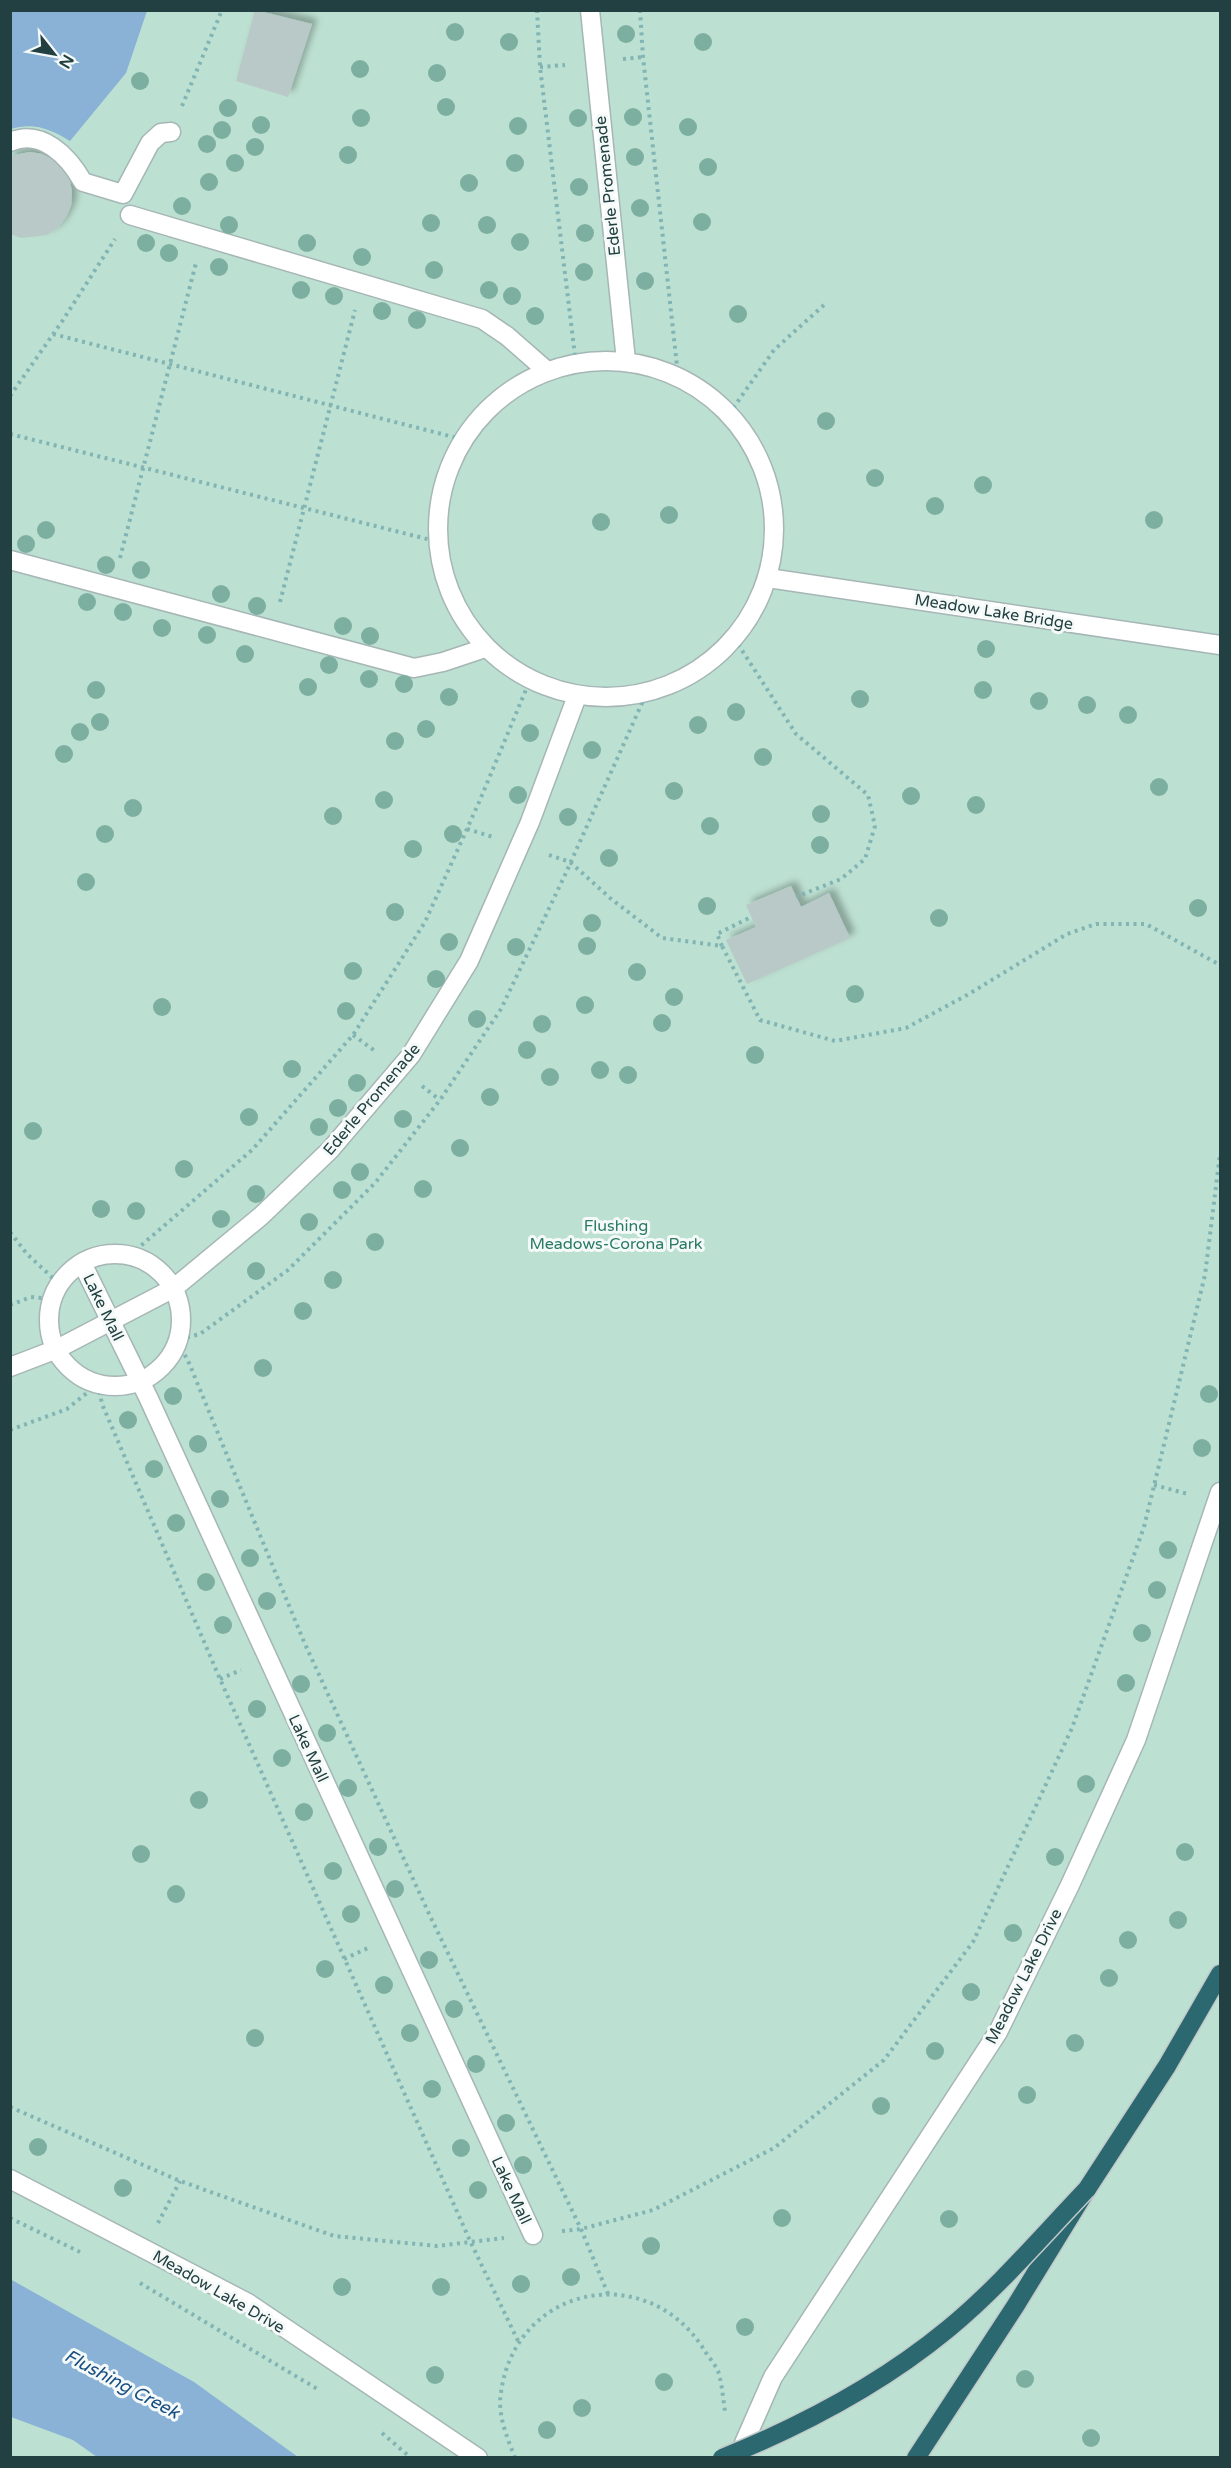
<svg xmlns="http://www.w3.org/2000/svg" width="1231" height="2468" font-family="'Varela Round',sans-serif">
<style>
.green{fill:#bce0d1}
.water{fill:#89b2d6}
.building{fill:#b9c9c7;filter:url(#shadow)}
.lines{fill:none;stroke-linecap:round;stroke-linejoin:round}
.street-casing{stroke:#a6b6b6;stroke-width:21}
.highway-casing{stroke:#c1caca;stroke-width:21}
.path{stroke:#82b4b4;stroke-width:4;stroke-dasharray:3 4.5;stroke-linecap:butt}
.street{stroke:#fff;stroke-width:18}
.highway{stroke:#2c6870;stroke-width:18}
.highway-bridge-casing{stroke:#c1caca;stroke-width:21;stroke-linecap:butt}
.highway-bridge{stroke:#2c6870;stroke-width:18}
.tree{fill:#7dafa1}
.labels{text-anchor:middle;stroke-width:6;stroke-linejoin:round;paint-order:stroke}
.street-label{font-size:16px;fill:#224041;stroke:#f5faf9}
.park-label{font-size:16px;fill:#297b63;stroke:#f5faf9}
.water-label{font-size:18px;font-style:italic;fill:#174e82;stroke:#f5faf9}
</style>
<defs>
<filter id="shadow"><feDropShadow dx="5.5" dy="-5.5" stdDeviation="3" flood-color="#0004"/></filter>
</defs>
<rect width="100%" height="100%" fill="#e4eeed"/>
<polygon class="green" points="11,11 1220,11 1220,2457 11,2458"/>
<g class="water">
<path d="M 11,10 L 147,11 L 126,73 L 70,141 C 51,129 33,122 11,129 Z"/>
<polygon points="10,2279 194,2382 298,2457 97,2457 73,2440 11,2417"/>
</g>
<g class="building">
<polygon points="255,10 312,24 288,97 236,81"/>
<polygon points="30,152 42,154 54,160 63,169 70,180 72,193 71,206 66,217 58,228 47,235 21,238 10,234 10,156"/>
<polygon points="791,886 801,907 829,893 850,938 747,984 726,940 756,927 746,905"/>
</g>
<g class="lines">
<g class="street-casing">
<g id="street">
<polyline points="590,10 626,361"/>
<path d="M 10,142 C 42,128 69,157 83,182 L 123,194 L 150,143 L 161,133 L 171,132"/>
<polyline points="130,215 482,319 507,336 547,371"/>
<circle cx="606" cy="529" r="168"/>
<polyline points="10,560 414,668 443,662 485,648"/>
<polyline points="768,578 1220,645"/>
<circle cx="115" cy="1320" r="66"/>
<polyline points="82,1263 148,1397 533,2235"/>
<polyline points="10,1367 57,1349 174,1288 261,1216 330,1150 411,1055 469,961 530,822 577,696"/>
<polyline points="10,2179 248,2303 478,2458"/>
<polyline points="742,2458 744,2443 773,2377 998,2032 1070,1885 1136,1740 1220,1492"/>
</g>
</g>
<g class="highway-casing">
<polyline id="highway" points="916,2458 1016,2305 1087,2189 1167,2066 1220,1974"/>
</g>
<g class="path">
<polyline points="537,10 540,67 575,356"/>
<polyline points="640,10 643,57 678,375"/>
<polyline points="623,59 643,57"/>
<polyline points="540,67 565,65"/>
<polyline points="182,106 222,10"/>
<polyline points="53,334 465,440"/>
<polyline points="10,396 63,320 115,239"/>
<polyline points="729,414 774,350 825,304"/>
<polyline points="10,434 439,542"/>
<polyline points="120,558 196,263"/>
<polyline points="280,602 355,310"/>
<polyline points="734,638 796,734 868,795 875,826 865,859 841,879 796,897"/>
<polyline points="467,829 493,837"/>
<polyline points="549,855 570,862 610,898 662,938 722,946 760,1020 835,1041 906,1028 969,994 1067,934 1096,924 1146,924 1220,965"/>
<polyline points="722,946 717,934 751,917"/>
<polyline points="353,1035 375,1051"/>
<polyline points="422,1086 440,1100"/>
<polyline points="10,1232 27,1254 56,1281"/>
<polyline points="130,1255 252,1150 353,1035 425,922 480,800 530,680"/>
<polyline points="10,1305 31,1297 53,1299"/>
<polyline points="98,1384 102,1404 220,1679 471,2243 519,2343"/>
<polyline points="10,1430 67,1409 98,1384"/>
<polyline points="1154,1485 1188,1494"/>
<polyline points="220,1679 241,1670"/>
<polyline points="344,1959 368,1948"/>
<polyline points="10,2107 180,2181 334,2236 437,2246 504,2238"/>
<polyline points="10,2218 80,2252"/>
<polyline points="158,2223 180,2181"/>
<polyline points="562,2231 581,2229 653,2210 774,2148 884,2060 973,1942 1072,1728 1144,1527 1205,1275 1220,1154"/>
<polyline points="140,2283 319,2390"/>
<polyline points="608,2294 581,2229 431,1918 304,1642 189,1363 177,1340 200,1334 288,1270 375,1183 440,1100 501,1009 565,875 647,692"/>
<polyline points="382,2433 411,2458"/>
<path d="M 515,2458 C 507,2437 497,2414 501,2392 C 516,2286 645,2259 703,2348 C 707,2355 714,2363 718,2371 C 722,2383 723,2399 725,2411"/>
</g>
<use href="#street" class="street"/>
<use href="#highway" class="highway"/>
<g class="highway-bridge-casing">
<path id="highway-bridge" d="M 722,2458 C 804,2425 880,2385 948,2329 C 997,2289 1043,2235 1087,2189"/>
</g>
<use href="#highway-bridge" class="highway-bridge"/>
</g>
<g class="tree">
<circle cx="455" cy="32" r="9"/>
<circle cx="626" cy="34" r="9"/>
<circle cx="509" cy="42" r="9"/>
<circle cx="703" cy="42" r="9"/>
<circle cx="360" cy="69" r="9"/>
<circle cx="437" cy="73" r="9"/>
<circle cx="140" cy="81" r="9"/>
<circle cx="446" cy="107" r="9"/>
<circle cx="228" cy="108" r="9"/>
<circle cx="633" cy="117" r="9"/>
<circle cx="361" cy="118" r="9"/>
<circle cx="578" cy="118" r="9"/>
<circle cx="261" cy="125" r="9"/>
<circle cx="518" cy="126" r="9"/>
<circle cx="688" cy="127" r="9"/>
<circle cx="222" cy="130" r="9"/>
<circle cx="207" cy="144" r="9"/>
<circle cx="255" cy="147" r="9"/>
<circle cx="348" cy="155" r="9"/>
<circle cx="635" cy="157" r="9"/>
<circle cx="235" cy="163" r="9"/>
<circle cx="515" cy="163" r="9"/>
<circle cx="708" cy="167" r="9"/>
<circle cx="209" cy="182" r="9"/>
<circle cx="469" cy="183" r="9"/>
<circle cx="579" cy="187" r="9"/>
<circle cx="182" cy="206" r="9"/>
<circle cx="640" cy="208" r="9"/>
<circle cx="702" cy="222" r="9"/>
<circle cx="431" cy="223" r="9"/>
<circle cx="229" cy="225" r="9"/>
<circle cx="487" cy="225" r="9"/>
<circle cx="585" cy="233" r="9"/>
<circle cx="520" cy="242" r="9"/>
<circle cx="146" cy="243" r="9"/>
<circle cx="307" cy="243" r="9"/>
<circle cx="169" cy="253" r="9"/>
<circle cx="362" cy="257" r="9"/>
<circle cx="219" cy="267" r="9"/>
<circle cx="434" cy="270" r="9"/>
<circle cx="584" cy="272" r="9"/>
<circle cx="645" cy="281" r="9"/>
<circle cx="301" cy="290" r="9"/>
<circle cx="489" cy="290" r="9"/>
<circle cx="334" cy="296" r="9"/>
<circle cx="512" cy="296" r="9"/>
<circle cx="382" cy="311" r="9"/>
<circle cx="738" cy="314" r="9"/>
<circle cx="535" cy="316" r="9"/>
<circle cx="417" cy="320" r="9"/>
<circle cx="826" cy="421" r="9"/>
<circle cx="875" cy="478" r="9"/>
<circle cx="983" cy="485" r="9"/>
<circle cx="935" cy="506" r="9"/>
<circle cx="669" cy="515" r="9"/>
<circle cx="1154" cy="520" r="9"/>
<circle cx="601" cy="522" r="9"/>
<circle cx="46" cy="530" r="9"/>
<circle cx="26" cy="544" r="9"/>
<circle cx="106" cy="565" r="9"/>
<circle cx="141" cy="570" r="9"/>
<circle cx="221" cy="594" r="9"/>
<circle cx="87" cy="602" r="9"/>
<circle cx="257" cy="606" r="9"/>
<circle cx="123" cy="612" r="9"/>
<circle cx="343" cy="626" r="9"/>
<circle cx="162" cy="628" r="9"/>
<circle cx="207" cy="635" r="9"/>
<circle cx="370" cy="636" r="9"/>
<circle cx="986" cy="649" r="9"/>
<circle cx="245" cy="654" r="9"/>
<circle cx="329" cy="665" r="9"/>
<circle cx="369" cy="679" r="9"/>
<circle cx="404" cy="684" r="9"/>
<circle cx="308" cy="687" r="9"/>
<circle cx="96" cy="690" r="9"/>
<circle cx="983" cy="690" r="9"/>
<circle cx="449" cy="697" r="9"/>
<circle cx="860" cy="699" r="9"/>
<circle cx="1039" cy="701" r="9"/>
<circle cx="1087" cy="705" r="9"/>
<circle cx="736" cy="712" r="9"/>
<circle cx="1128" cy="715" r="9"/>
<circle cx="100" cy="722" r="9"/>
<circle cx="698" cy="725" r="9"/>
<circle cx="426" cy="729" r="9"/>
<circle cx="80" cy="732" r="9"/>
<circle cx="530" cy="733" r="9"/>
<circle cx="395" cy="741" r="9"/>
<circle cx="592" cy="750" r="9"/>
<circle cx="64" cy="754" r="9"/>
<circle cx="763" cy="757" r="9"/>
<circle cx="1159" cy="787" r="9"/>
<circle cx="674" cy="791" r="9"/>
<circle cx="518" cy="795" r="9"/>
<circle cx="911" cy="796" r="9"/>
<circle cx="384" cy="800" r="9"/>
<circle cx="976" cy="805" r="9"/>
<circle cx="133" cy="808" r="9"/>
<circle cx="821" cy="814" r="9"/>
<circle cx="333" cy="816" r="9"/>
<circle cx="568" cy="817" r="9"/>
<circle cx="710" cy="826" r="9"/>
<circle cx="105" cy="834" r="9"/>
<circle cx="453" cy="834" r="9"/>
<circle cx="820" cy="845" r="9"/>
<circle cx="413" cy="849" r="9"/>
<circle cx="609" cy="858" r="9"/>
<circle cx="86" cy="882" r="9"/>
<circle cx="707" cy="906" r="9"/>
<circle cx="1198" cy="908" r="9"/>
<circle cx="395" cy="912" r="9"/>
<circle cx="939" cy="918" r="9"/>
<circle cx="592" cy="923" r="9"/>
<circle cx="449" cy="942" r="9"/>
<circle cx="587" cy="946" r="9"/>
<circle cx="516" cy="947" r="9"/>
<circle cx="353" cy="971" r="9"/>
<circle cx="637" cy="972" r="9"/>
<circle cx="436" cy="979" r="9"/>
<circle cx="855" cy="994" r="9"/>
<circle cx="674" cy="997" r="9"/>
<circle cx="585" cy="1005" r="9"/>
<circle cx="162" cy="1007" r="9"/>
<circle cx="346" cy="1011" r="9"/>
<circle cx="477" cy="1019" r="9"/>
<circle cx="662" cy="1023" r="9"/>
<circle cx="542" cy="1024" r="9"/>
<circle cx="527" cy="1050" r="9"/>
<circle cx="755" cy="1055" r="9"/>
<circle cx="292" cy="1069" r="9"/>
<circle cx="600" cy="1070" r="9"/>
<circle cx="628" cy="1075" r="9"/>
<circle cx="550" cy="1077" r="9"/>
<circle cx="357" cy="1083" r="9"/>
<circle cx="490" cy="1097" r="9"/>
<circle cx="338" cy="1108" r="9"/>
<circle cx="249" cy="1117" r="9"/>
<circle cx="403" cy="1119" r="9"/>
<circle cx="319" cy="1127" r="9"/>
<circle cx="33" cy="1131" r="9"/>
<circle cx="460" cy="1148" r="9"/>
<circle cx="184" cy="1169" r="9"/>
<circle cx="360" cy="1172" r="9"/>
<circle cx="423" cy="1189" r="9"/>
<circle cx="342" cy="1190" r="9"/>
<circle cx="256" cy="1194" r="9"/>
<circle cx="101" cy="1209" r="9"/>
<circle cx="136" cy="1211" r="9"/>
<circle cx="221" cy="1219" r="9"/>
<circle cx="309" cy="1222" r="9"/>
<circle cx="375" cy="1242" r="9"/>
<circle cx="256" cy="1271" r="9"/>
<circle cx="333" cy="1280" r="9"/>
<circle cx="303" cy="1311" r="9"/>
<circle cx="263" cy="1368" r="9"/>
<circle cx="1209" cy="1394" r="9"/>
<circle cx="173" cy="1396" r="9"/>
<circle cx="128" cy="1420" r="9"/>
<circle cx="198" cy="1444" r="9"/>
<circle cx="1202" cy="1448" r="9"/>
<circle cx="154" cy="1469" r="9"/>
<circle cx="220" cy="1499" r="9"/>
<circle cx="176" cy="1523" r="9"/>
<circle cx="1168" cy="1550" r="9"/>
<circle cx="250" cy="1558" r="9"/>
<circle cx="206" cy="1582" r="9"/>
<circle cx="1157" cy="1590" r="9"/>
<circle cx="267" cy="1601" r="9"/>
<circle cx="223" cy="1625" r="9"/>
<circle cx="1142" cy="1633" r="9"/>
<circle cx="1126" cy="1683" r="9"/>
<circle cx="301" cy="1684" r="9"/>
<circle cx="257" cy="1709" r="9"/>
<circle cx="327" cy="1733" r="9"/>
<circle cx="282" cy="1758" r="9"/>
<circle cx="1086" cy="1784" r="9"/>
<circle cx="348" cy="1788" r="9"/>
<circle cx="199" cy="1800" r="9"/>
<circle cx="304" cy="1812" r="9"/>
<circle cx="378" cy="1847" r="9"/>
<circle cx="1185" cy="1852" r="9"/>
<circle cx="141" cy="1854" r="9"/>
<circle cx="1055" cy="1857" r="9"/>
<circle cx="333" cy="1871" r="9"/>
<circle cx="395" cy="1889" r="9"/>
<circle cx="176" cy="1894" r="9"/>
<circle cx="351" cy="1914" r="9"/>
<circle cx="1178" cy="1920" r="9"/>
<circle cx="1013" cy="1933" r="9"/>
<circle cx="1128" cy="1940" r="9"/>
<circle cx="429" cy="1960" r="9"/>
<circle cx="325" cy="1969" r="9"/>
<circle cx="1109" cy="1978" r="9"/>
<circle cx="384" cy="1985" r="9"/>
<circle cx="971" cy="1992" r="9"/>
<circle cx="454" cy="2009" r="9"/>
<circle cx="410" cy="2033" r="9"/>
<circle cx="255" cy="2038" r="9"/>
<circle cx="1075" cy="2043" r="9"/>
<circle cx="935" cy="2051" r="9"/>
<circle cx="476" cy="2064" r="9"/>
<circle cx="432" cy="2089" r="9"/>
<circle cx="1027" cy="2095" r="9"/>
<circle cx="881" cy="2106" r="9"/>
<circle cx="506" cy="2123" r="9"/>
<circle cx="38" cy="2147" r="9"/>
<circle cx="461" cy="2148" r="9"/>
<circle cx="523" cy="2165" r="9"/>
<circle cx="123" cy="2188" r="9"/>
<circle cx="478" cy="2190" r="9"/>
<circle cx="782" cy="2218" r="9"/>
<circle cx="949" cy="2219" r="9"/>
<circle cx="651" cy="2246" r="9"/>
<circle cx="571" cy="2277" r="9"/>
<circle cx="521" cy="2284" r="9"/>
<circle cx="342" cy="2287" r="9"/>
<circle cx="441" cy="2287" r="9"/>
<circle cx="745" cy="2327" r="9"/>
<circle cx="435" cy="2375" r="9"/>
<circle cx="1025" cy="2379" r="9"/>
<circle cx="664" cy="2382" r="9"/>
<circle cx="582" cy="2408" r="9"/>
<circle cx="547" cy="2430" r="9"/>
<circle cx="1091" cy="2438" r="9"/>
</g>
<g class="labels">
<g class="street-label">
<text transform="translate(607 186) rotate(-96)" y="6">Ederle Promenade</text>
<text transform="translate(994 611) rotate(9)" y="6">Meadow Lake Bridge</text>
<text transform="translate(371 1099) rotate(-50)" y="6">Ederle Promenade</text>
<text transform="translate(104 1307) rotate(64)" y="6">Lake Mall</text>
<text transform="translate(309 1748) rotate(65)" y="6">Lake Mall</text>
<text transform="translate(1023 1976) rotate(-63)" y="6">Meadow Lake Drive</text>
<text transform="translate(512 2190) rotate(65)" y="6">Lake Mall</text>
<text transform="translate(219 2291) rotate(30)" y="6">Meadow Lake Drive</text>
</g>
<g class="park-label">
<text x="616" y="1231">Flushing<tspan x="616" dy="18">Meadows-Corona Park</tspan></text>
</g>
<g class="water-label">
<text transform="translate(122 2384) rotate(28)" y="6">Flushing Creek</text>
</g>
</g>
<rect width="1231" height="2468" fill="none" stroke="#224041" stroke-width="24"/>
<g transform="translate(54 54) rotate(121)" stroke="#f5faf9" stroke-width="4.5" paint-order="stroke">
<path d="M0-4.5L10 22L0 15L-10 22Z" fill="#224041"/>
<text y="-9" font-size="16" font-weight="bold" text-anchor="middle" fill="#224041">N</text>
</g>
</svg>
